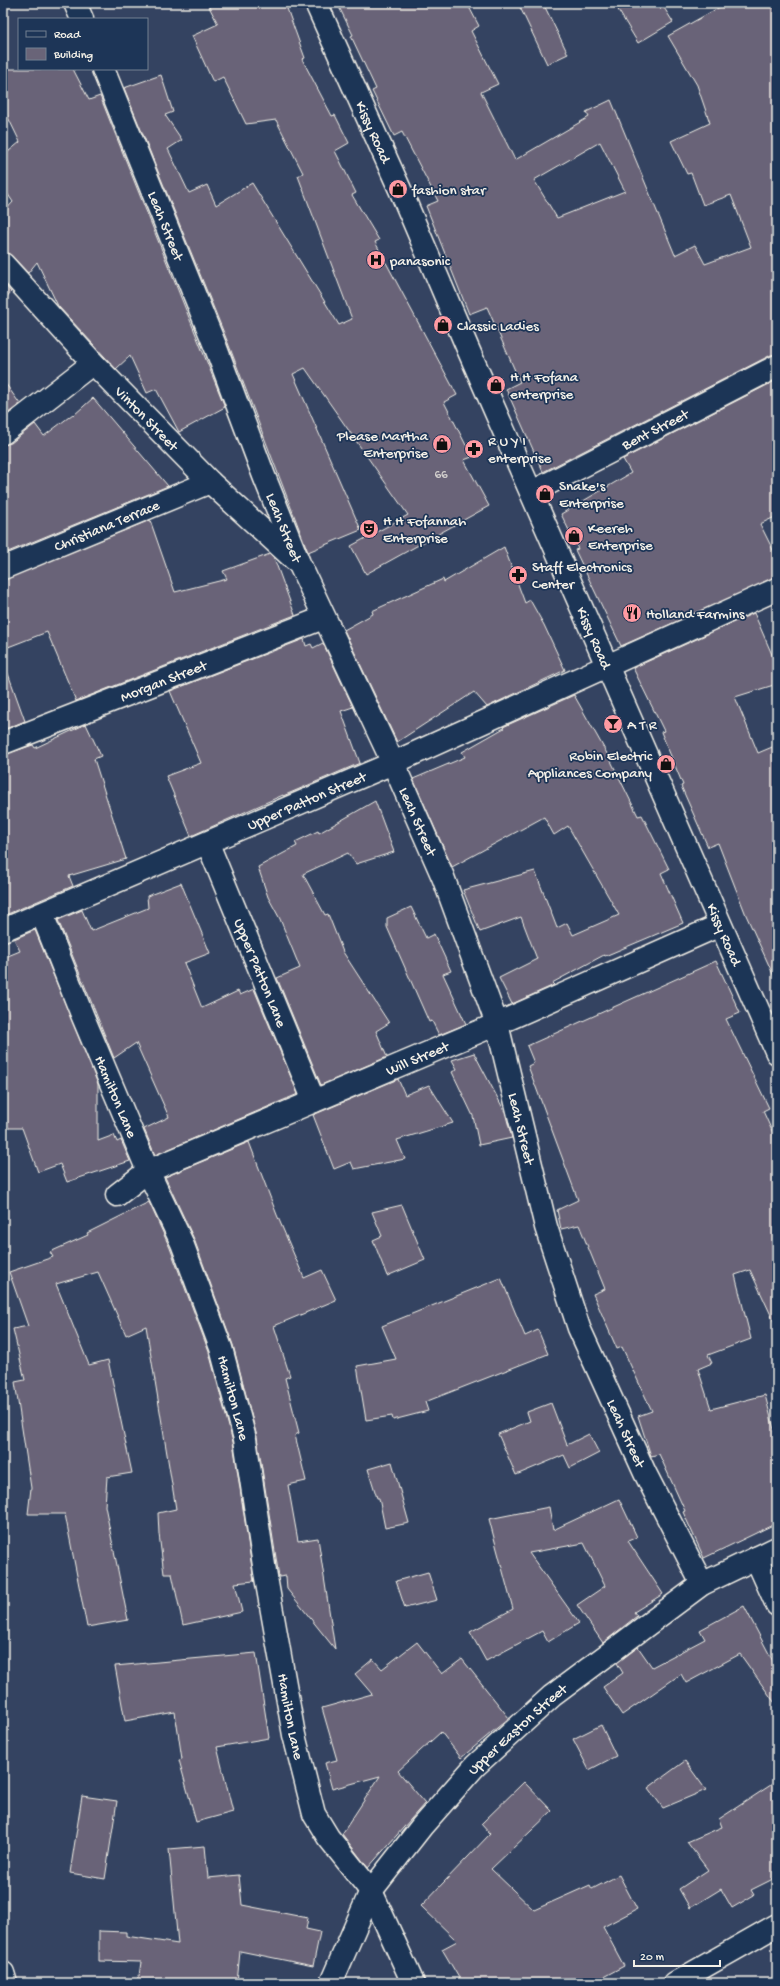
<svg xmlns="http://www.w3.org/2000/svg" width="780" height="1986" font-family="'Gochi Hand',sans-serif">
<style>
.building{fill:#696478;stroke:#f4f1e8;fill-rule:evenodd}
.lines{fill:none;stroke-linecap:round;stroke-linejoin:round}
.street-casing{stroke:#f4f1e8;stroke-width:25}
.secondary-casing{stroke:#f4f1e8;stroke-width:25}
.street{stroke:#1d3557;stroke-width:22}
.secondary{stroke:#1d3557;stroke-width:22}
.labels{text-anchor:middle;stroke-width:3.5;stroke-linejoin:round;paint-order:stroke}
.number-label{font-size:13px;fill:#d1cecc}
.street-label{font-size:15px;fill:#f4f1e8;stroke:#1d3557}
.poi-label{font-size:15px;fill:#f4f1e8;stroke:#1d3557;text-anchor:start}
</style>
<rect width="100%" height="100%" fill="#344361"/>
<filter id="ink" filterUnits="userSpaceOnUse"><feTurbulence type="fractalNoise" baseFrequency=".025" numOctaves="2"/><feDisplacementMap in="SourceGraphic" scale="8" xChannelSelector="R" yChannelSelector="G"/><feConvolveMatrix kernelMatrix="1 2 1 2 8 2 1 2 1" color-interpolation-filters="sRGB"/></filter>
<g filter="url(#ink)">
<g class="building">
<polygon points="207,3 285,3 305,58 302,59 332,116 335,115 349,143 335,151 356,193 352,195 379,240 375,242 457,395 444,402 472,457 464,460 489,506 366,574 351,546 408,515 305,368 293,374 361,530 308,552 228,343 124,88 161,75 173,112 165,115 182,140 168,149 189,193 207,185 216,205 252,183 339,325 352,319 298,176 303,173 276,120 246,124 223,77 213,82 192,36 218,24"/>
<path d="M 337,3 L 467,3 L 479,26 L 471,31 L 498,84 L 481,92 L 515,160 L 589,117 L 586,112 L 611,100 L 675,255 L 695,245 L 705,264 L 751,247 L 731,195 L 703,205 L 691,173 L 687,174 L 671,141 L 710,123 L 697,85 L 668,36 L 727,3 L 772,3 L 777,13 L 777,354 L 771,355 L 543,472 L 506,389 L 520,382 L 487,307 L 469,314 L 426,206 L 438,201 L 402,132 L 394,136 L 372,91 L 376,89 L 351,36 L 353,35 ZM 600,142 L 625,191 L 557,218 L 534,180 Z"/>
<polygon points="518,3 543,3 568,54 547,64"/>
<polygon points="614,3 661,3 673,22 638,43"/>
<polygon points="3,69 73,69 89,100 100,96 225,407 179,432 156,389 147,393 130,356 116,369 58,306 37,262 28,273 12,256 3,252 3,213 13,202 3,187 3,156 20,142 3,107"/>
<polygon points="3,283 11,292 3,301"/>
<polygon points="3,380 20,404 3,417"/>
<polygon points="777,380 777,516 760,524 777,558 777,577 621,646 575,550 578,549 561,514 631,473 623,459"/>
<polygon points="93,398 168,486 3,554 3,445 11,443 35,424 44,436 73,414 74,415"/>
<polygon points="150,520 175,592 227,579 223,571 270,554 274,558 295,615 76,701 47,632 3,649 3,580"/>
<polygon points="504,547 525,603 530,600 544,625 565,670 487,707 474,692 397,742 344,630 373,614 372,611 443,579 444,582"/>
<polygon points="754,613 777,666 777,684 735,697 758,753 777,745 777,983 746,915 718,843 708,847 681,786 683,785 661,732 664,731 633,668"/>
<polygon points="304,639 306,646 311,644 313,648 323,643 353,707 341,711 360,763 283,796 283,795 191,836 166,776 201,763 170,691"/>
<polygon points="6,668 25,721 3,730 3,669"/>
<polygon points="574,695 610,759 638,816 642,815 669,869 661,873 683,923 605,956 604,955 552,983 554,985 512,1004 499,978 537,959 521,917 480,932 463,890 535,871 557,928 567,923 573,935 619,915 568,826 554,835 544,817 452,867 413,779 465,757 462,752 504,728 503,727"/>
<polygon points="86,724 101,756 94,759 126,859 69,876 73,886 3,916 3,755 33,745 35,748"/>
<polygon points="375,801 394,852 356,864 348,853 303,874 325,915 328,914 343,952 389,1023 376,1031 387,1057 321,1085 277,978 300,968 280,919 268,897 258,867 297,846 295,842 318,831 319,833"/>
<polygon points="181,883 210,953 184,963 202,1008 238,991 240,995 254,989 298,1094 155,1155 144,1129 169,1117 136,1043 114,1058 58,920 82,910 91,931 148,908 147,896"/>
<polygon points="411,907 426,938 434,934 451,971 443,974 466,1024 439,1035 432,1021 429,1022 387,927 387,918"/>
<polygon points="35,930 98,1084 98,1141 114,1135 117,1142 121,1140 130,1161 67,1182 60,1164 38,1172 22,1128 3,1128 3,958 20,951 14,939"/>
<polygon points="716,961 740,1013 726,1019 769,1108 763,1111 777,1142 777,1328 750,1270 735,1275 751,1339 708,1355 712,1363 698,1369 711,1409 765,1395 777,1441 777,1523 704,1558 683,1512 685,1511 659,1454 651,1456 638,1416 652,1411 622,1347 617,1349 593,1294 605,1289 579,1225 561,1229 557,1210 578,1200 528,1066 534,1063 527,1046"/>
<polygon points="474,1053 505,1112 512,1138 479,1145 473,1116 452,1072 457,1069 452,1060"/>
<polygon points="398,1079 405,1095 429,1085 453,1123 397,1140 405,1159 354,1169 351,1162 334,1169 313,1115"/>
<polygon points="249,1142 277,1215 304,1278 322,1270 336,1300 274,1326 290,1376 285,1378 299,1433 295,1435 306,1481 288,1485 298,1541 318,1538 335,1649 287,1589 286,1576 279,1577 257,1437 233,1345 194,1239 165,1177"/>
<polygon points="149,1202 170,1248 209,1352 233,1442 254,1581 235,1583 242,1612 183,1625 172,1574 164,1574 159,1534 158,1513 176,1509 146,1326 126,1335 98,1272 56,1284 89,1365 108,1360 132,1473 107,1477 105,1506 128,1620 87,1627 65,1514 28,1514 31,1488 15,1382 25,1380 13,1329 28,1326 9,1272 53,1257 50,1252 88,1235 87,1233"/>
<polygon points="402,1205 425,1260 387,1276 373,1240 382,1236 372,1212"/>
<polygon points="501,1278 525,1336 538,1330 548,1354 425,1402 428,1411 393,1420 392,1416 366,1420 357,1366 396,1359 382,1326"/>
<polygon points="551,1403 567,1445 589,1434 599,1453 570,1468 564,1455 516,1475 498,1434 530,1421 527,1412"/>
<polygon points="392,1462 409,1523 385,1528 379,1498 377,1498 368,1469"/>
<polygon points="619,1499 637,1537 628,1541 663,1594 634,1612 637,1616 603,1643 577,1605 605,1586 584,1543 529,1553 579,1623 548,1642 542,1631 486,1661 470,1632 513,1609 489,1519 549,1507 553,1530"/>
<polygon points="428,1572 437,1600 405,1608 396,1581"/>
<polygon points="744,1606 777,1669 777,1706 740,1654 686,1683 681,1674 622,1715 603,1687 623,1673 617,1663 638,1647 652,1667 705,1639 700,1630"/>
<polygon points="417,1642 442,1674 462,1659 509,1718 461,1758 441,1732 398,1771 425,1803 368,1868 342,1834 380,1776 332,1789 325,1763 337,1760 322,1708 372,1694 355,1674 373,1659 382,1669"/>
<polygon points="256,1653 269,1738 217,1747 233,1812 196,1822 179,1760 182,1759 175,1712 125,1721 115,1666"/>
<polygon points="601,1725 616,1756 589,1770 573,1739"/>
<polygon points="685,1761 706,1790 663,1808 648,1788"/>
<polygon points="777,1781 777,1877 751,1890 754,1895 732,1908 721,1889 690,1908 679,1889 708,1870 687,1842 722,1827 719,1819"/>
<polygon points="524,1782 552,1811 491,1869 534,1910 590,1885 592,1889 619,1875 637,1909 603,1927 624,1966 592,1983 462,1983 442,1949 457,1941 421,1906 490,1834 481,1824"/>
<polygon points="82,1796 117,1801 105,1879 70,1873"/>
<polygon points="205,1846 208,1878 239,1875 242,1905 308,1918 306,1929 320,1932 313,1966 240,1951 237,1983 138,1983 141,1962 99,1961 99,1931 126,1932 126,1936 178,1944 169,1849"/>
</g>
<g class="lines">
<g class="street-casing">
<g id="street">
<polyline points="75,3 82,19"/>
<path id="s1" d="M 103,69 L 216,348 L 264,476 L 299,563 L 393,763 L 443,877 L 497,1024 L 546,1227 L 579,1328 L 645,1473 L 702,1584"/>
<path id="s2" d="M 3,264 L 93,363 L 210,482 L 295,560"/>
<polyline points="3,433 93,363"/>
<path id="s3" d="M 532,492 L 777,366"/>
<path id="s4" d="M 3,568 L 210,482"/>
<path id="s5" d="M 3,743 L 323,618"/>
<path id="s6" d="M 208,844 L 314,1101"/>
<path id="s7" d="M 42,914 L 83,1017 L 148,1171 L 182,1243 L 221,1348 L 245,1439 L 265,1572 L 294,1735 L 314,1814 L 328,1837 L 371,1891 L 413,1983"/>
<path id="s8" d="M 3,930 L 393,763 L 777,589"/>
<path id="s9" d="M 117,1195 L 148,1171 L 497,1024 L 720,925"/>
<polyline points="756,1558 777,1605"/>
<path id="s10" d="M 331,1983 L 371,1891 L 422,1826 L 475,1766 L 552,1696 L 702,1584 L 777,1548"/>
<polyline points="675,1983 777,1925"/>
</g>
</g>
<g class="secondary-casing">
<g id="secondary">
<path id="s11" d="M 316,3 L 402,194 L 468,349 L 777,1053"/>
<polyline points="3,1973 6,1983"/>
</g>
</g>
<use href="#street" class="street"/>
<use href="#secondary" class="secondary"/>
</g>
</g>
<defs>
<g id="shop-disc" transform="scale(1)"><circle r="9.5" fill="#ff9aa2" stroke="#1d3557"/><path d="M-5-2.5h2.3a2.7 3.5 0 0 1 5.4 0H5L5.5 6h-11ZM-1.5-2.5h3a1.5 2.3 0 0 0-3 0Z" fill="#111"/></g>
<g id="hospital-disc" transform="scale(1)"><circle r="9.5" fill="#ff9aa2" stroke="#1d3557"/><path d="M-5-5h3v3.5h4V-5h3V5h-3V1.5h-4V5h-3Z" fill="#111"/></g>
<g id="pharmacy-disc" transform="scale(1)"><circle r="9.5" fill="#ff9aa2" stroke="#1d3557"/><path d="M-2-6h4v4h4v4h-4v4h-4v-4h-4v-4h4Z" fill="#111"/></g>
<g id="theatre-disc" transform="scale(1)"><circle r="9.5" fill="#ff9aa2" stroke="#1d3557"/><path d="M-5-5.5Q0-4 5-5.5V0Q5 5 0 6Q-5 5-5 0ZM-3.3-2.5H-1v1.5H-3.3ZM1-2.5H3.3v1.5H1ZM-2.8 1Q0 5.5 2.8 1Z" fill="#111"/></g>
<g id="restaurant-disc" transform="scale(1)"><circle r="9.5" fill="#ff9aa2" stroke="#1d3557"/><path d="M-5-6h1v4h1v-4h1v4h1v-4h1v5L-1.5 .5V6h-2V.5L-5-1ZM5-6V6H3V1.5H1.5Q1.5-4 5-6Z" fill="#111"/></g>
<g id="bar-disc" transform="scale(1)"><circle r="9.5" fill="#ff9aa2" stroke="#1d3557"/><path d="M-6-5H6L.8 .8V4.5H3.5V6h-7V4.5H-.8V.8Z" fill="#111"/></g>
</defs>
<g fill-rule="evenodd">
<use href="#shop-disc" x="398" y="189"/>
<use href="#hospital-disc" x="376" y="260"/>
<use href="#shop-disc" x="443" y="325"/>
<use href="#shop-disc" x="496" y="385"/>
<use href="#shop-disc" x="442" y="444"/>
<use href="#pharmacy-disc" x="474" y="449"/>
<use href="#shop-disc" x="545" y="494"/>
<use href="#theatre-disc" x="369" y="529"/>
<use href="#shop-disc" x="574" y="536"/>
<use href="#pharmacy-disc" x="518" y="575"/>
<use href="#restaurant-disc" x="632" y="613"/>
<use href="#bar-disc" x="613" y="724"/>
<use href="#shop-disc" x="666" y="764"/>
</g>
<g class="labels">
<g class="number-label">
<text x="441" y="478">66</text>
</g>
<g class="street-label">
<text dy="5" stroke="none"><textPath href="#s11" startOffset="141">Kissy Road</textPath></text>
<text dy="5" stroke="none"><textPath href="#s1" startOffset="169">Leah Street</textPath></text>
<text dy="5" stroke="none"><textPath href="#s2" startOffset="211">Vinton Street</textPath></text>
<text dy="5" stroke="none"><textPath href="#s3" startOffset="138">Bent Street</textPath></text>
<text dy="5" stroke="none"><textPath href="#s4" startOffset="112">Christiana Terrace</textPath></text>
<text dy="5" stroke="none"><textPath href="#s1" startOffset="493">Leah Street</textPath></text>
<text dy="5" stroke="none"><textPath href="#s11" startOffset="693">Kissy Road</textPath></text>
<text dy="5" stroke="none"><textPath href="#s5" startOffset="172">Morgan Street</textPath></text>
<text dy="5" stroke="none"><textPath href="#s8" startOffset="330">Upper Patton Street</textPath></text>
<text dy="5" stroke="none"><textPath href="#s1" startOffset="816">Leah Street</textPath></text>
<text dy="5" stroke="none"><textPath href="#s11" startOffset="1017">Kissy Road</textPath></text>
<text dy="5" stroke="none"><textPath href="#s6" startOffset="139">Upper Patton Lane</textPath></text>
<text dy="5" stroke="none"><textPath href="#s9" startOffset="331">Will Street</textPath></text>
<text dy="5" stroke="none"><textPath href="#s7" startOffset="197">Hamilton Lane</textPath></text>
<text dy="5" stroke="none"><textPath href="#s1" startOffset="1141">Leah Street</textPath></text>
<text dy="5" stroke="none"><textPath href="#s7" startOffset="521">Hamilton Lane</textPath></text>
<text dy="5" stroke="none"><textPath href="#s1" startOffset="1464">Leah Street</textPath></text>
<text dy="5" stroke="none"><textPath href="#s7" startOffset="845">Hamilton Lane</textPath></text>
<text dy="5" stroke="none"><textPath href="#s10" startOffset="319">Upper Easton Street</textPath></text>
</g>
<g class="poi-label">
<text x="412" y="194">fashion star</text>
<text x="390" y="265">panasonic</text>
<text x="457" y="330">Classic Ladies</text>
<text x="510" y="381">H H Fofana<tspan x="510" dy="17">enterprise</tspan></text>
<text x="428" y="440" text-anchor="end">Please Martha<tspan x="428" dy="17">Enterprise</tspan></text>
<text x="488" y="445">R U Y I<tspan x="488" dy="17">enterprise</tspan></text>
<text x="559" y="490">Snake's<tspan x="559" dy="17">Enterprise</tspan></text>
<text x="383" y="525">H H Fofannah<tspan x="383" dy="17">Enterprise</tspan></text>
<text x="588" y="532">Keereh<tspan x="588" dy="17">Enterprise</tspan></text>
<text x="532" y="571">Staff Electronics<tspan x="532" dy="17">Center</tspan></text>
<text x="646" y="618">Holland Farmins</text>
<text x="627" y="729">A T R</text>
<text x="652" y="760" text-anchor="end">Robin Electric<tspan x="652" dy="17">Appliances Company</tspan></text>
</g>
</g>
<rect width="780" height="1986" fill="none" stroke="#1d3557" stroke-width="16"/>
<rect x="8" y="8" width="764" height="1970" fill="none" stroke="#f4f1e8" stroke-width="1.5" filter="url(#ink)"/>
<rect x="18" y="18" width="130" height="52" fill="#1d3557" stroke="#738091"/>
<rect x="26" y="31" width="20" height="6" fill="#1d3557" stroke="#738091"/>
<text x="54" y="38" font-size="12" fill="#f4f1e8">Road</text>
<rect x="26" y="48" width="20" height="12" fill="#696478" stroke="#738091"/>
<text x="54" y="58" font-size="12" fill="#f4f1e8">Building</text>
<path d="M634 1960v6h86v-6" fill="none" stroke="#f4f1e8" stroke-width="2"/>
<text x="640" y="1960" font-size="12" fill="#f4f1e8" stroke="#1d3557" stroke-width="3" paint-order="stroke">20 m</text>
</svg>
